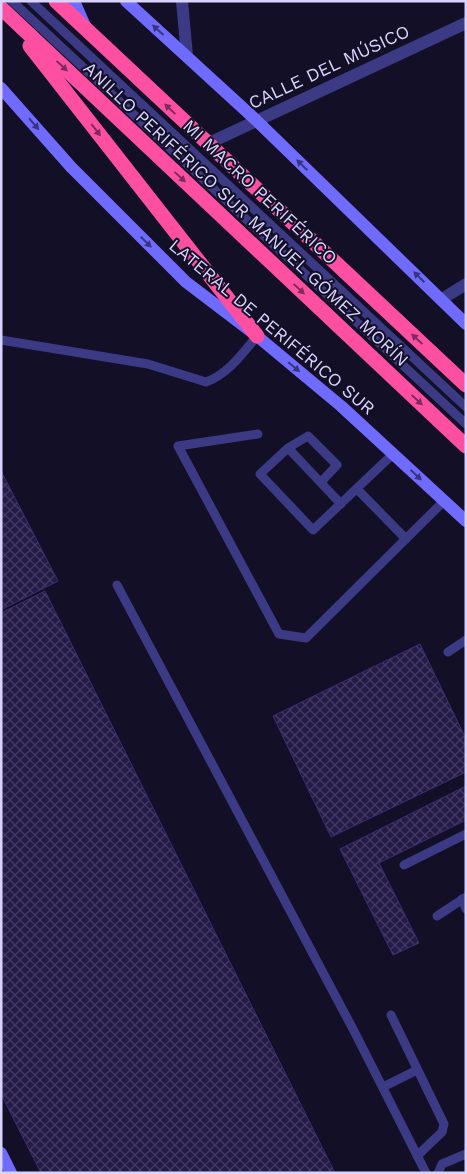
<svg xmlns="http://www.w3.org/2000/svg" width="467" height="1174" font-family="'Work Sans',sans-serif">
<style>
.building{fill:url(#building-cross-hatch);stroke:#3b2d73}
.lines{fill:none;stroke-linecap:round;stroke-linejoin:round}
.lane{stroke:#3d3a85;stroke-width:9}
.street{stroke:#3d3a85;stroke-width:12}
.secondary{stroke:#6f6bff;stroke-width:12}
.highway{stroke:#ff4fa3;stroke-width:15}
.oneway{fill:#38347d}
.oneway2{fill:#7d2c5e}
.labels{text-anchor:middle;stroke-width:4;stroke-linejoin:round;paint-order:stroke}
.street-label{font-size:18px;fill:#d9d4ff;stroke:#130f26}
</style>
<defs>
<pattern id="building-cross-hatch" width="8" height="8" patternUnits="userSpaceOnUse" patternTransform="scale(1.25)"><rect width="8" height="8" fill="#241b47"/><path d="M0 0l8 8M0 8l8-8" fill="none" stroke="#433b63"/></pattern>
</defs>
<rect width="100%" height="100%" fill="#130f26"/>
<g class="building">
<polygon points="1,471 58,581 1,610"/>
<polygon points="45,591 335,1173 41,1173 1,1094 1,613"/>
<polygon points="420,644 466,739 466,772 331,837 273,716"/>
<polygon points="466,786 466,820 379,863 419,943 393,955 340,849"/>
</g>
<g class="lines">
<g class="lane">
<polyline points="12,1 466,424"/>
<polyline points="31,1 466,407"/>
<path d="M 1,340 L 148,364 L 206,382 C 228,374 243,353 257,336"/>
<polyline points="258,434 178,446 279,634 306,638 444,501"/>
<polyline points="288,448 308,436 337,465 321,482"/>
<polyline points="357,489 406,539"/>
<polyline points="341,504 288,448 260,474 313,530 393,454"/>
<polyline points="117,585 354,1031 426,1173"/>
<polyline points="448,652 466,640"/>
<polyline points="404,865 466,834"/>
<polyline points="462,899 466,909"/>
<polyline points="437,916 466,897"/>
<polyline points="391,1015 444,1124 442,1132 417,1156"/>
<polyline points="383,1087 417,1070"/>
<polyline points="438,1173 442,1164 466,1154"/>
</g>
<g class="street">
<polyline points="182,1 187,56"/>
<polyline points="207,144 466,23"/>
<polyline points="442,299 466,284"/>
</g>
<g class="secondary">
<polyline points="74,1 85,26"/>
<polyline points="126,1 256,120 466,324"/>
<polyline points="1,88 71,167 186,282 257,336 341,406 466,521"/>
<polyline points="1,1153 11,1173"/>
</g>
<g class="highway">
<polyline points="56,1 466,385"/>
<polyline points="1,8 466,446"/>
<polyline points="30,46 257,336"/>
</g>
</g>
<defs><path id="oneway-solid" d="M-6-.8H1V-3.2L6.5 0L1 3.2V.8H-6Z" transform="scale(1.25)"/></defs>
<g class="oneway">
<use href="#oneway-solid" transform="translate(158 30) rotate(-138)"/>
<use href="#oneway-solid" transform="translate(34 124) rotate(49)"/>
<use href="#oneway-solid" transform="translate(302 165) rotate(-136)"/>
<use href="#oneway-solid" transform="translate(146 242) rotate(45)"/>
<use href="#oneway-solid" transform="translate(419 277) rotate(-136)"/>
<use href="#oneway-solid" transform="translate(294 367) rotate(40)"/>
<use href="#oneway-solid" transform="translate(416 475) rotate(43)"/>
</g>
<g class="oneway2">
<use href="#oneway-solid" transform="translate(62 66) rotate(43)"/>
<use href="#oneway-solid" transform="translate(170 109) rotate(-137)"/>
<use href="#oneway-solid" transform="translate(96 130) rotate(52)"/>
<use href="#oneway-solid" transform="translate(180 177) rotate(43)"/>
<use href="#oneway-solid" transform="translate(299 289) rotate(43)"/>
<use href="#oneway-solid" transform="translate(417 339) rotate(-137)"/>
<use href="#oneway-solid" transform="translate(417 400) rotate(43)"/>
</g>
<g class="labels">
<g class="street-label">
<text transform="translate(329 67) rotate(-25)" y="6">CALLE DEL MÚSICO</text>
<text transform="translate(260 192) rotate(43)" y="6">MI MACRO PERIFÉRICO</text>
<text transform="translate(246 214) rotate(43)" y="6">ANILLO PERIFÉRICO SUR MANUEL GÓMEZ MORÍN</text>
<text transform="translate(272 327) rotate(40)" y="6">LATERAL DE PERIFÉRICO SUR</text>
</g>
</g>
<rect width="467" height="1174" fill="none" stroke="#d9d4ff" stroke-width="5"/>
</svg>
